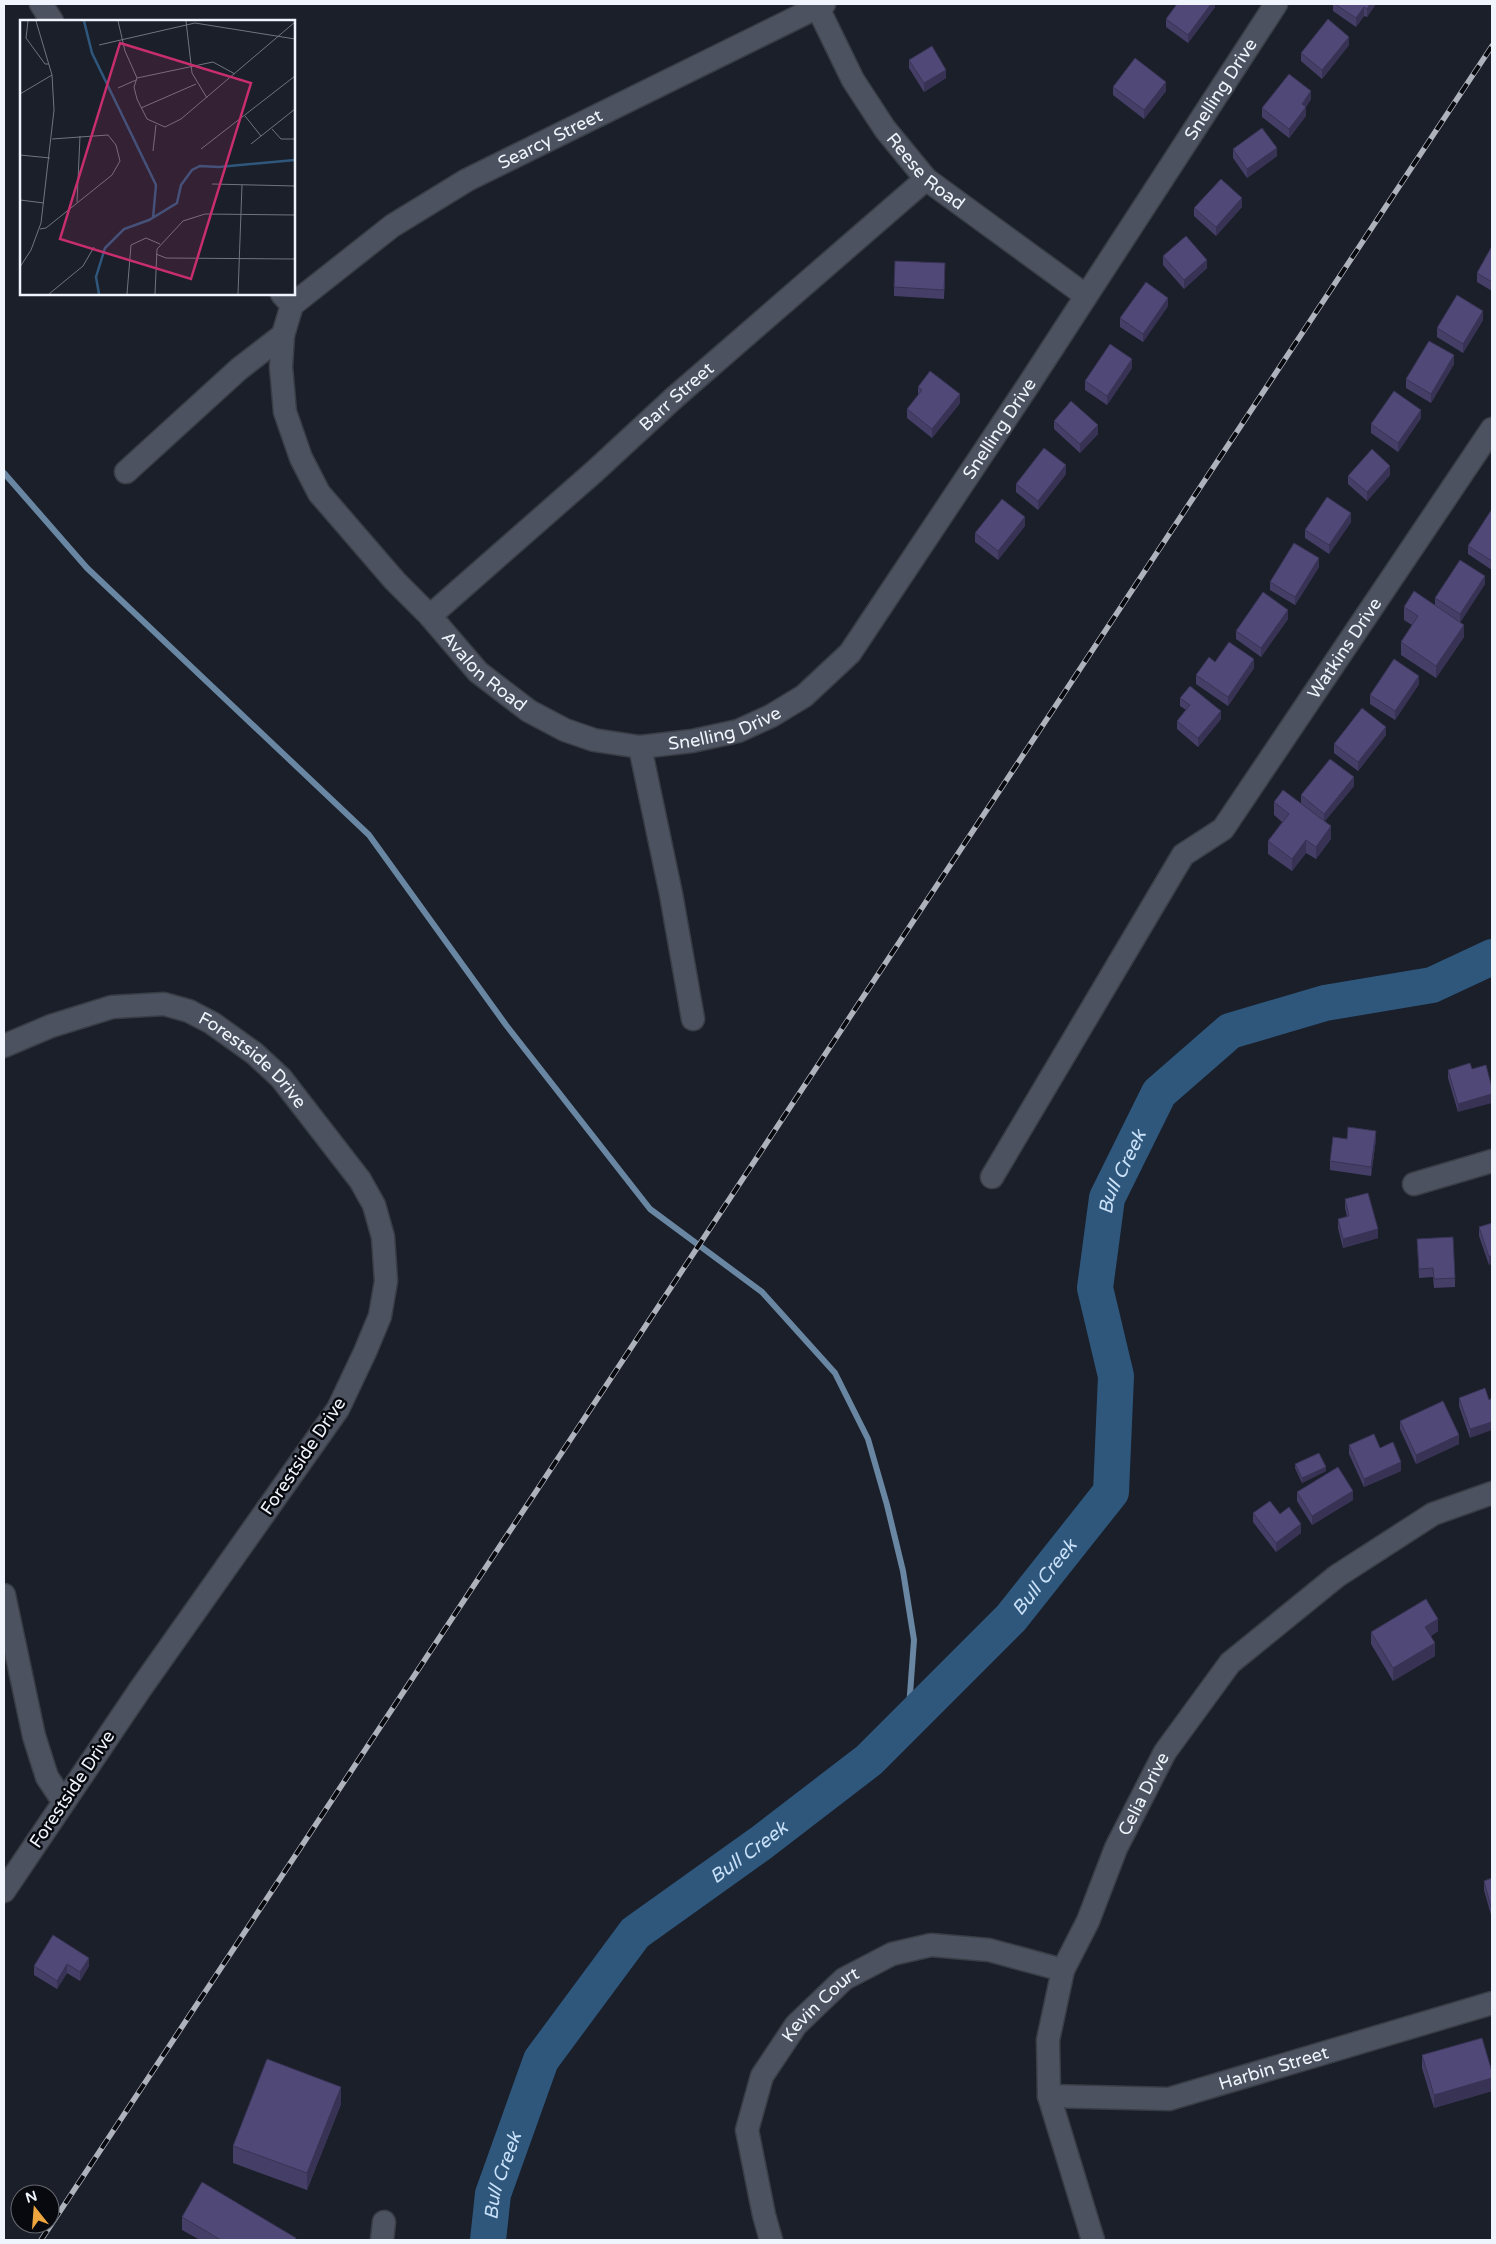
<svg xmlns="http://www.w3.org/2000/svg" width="1496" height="2244" font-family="'Varela Round',sans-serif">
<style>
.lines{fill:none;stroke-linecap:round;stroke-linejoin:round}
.stream{stroke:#6986a2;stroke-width:6}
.river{stroke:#2f577c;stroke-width:36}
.minor-casing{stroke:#393d45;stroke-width:25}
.minor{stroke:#4c525f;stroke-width:22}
.rail-casing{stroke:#aeb2bb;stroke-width:5.5}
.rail{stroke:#07090e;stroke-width:4;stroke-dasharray:11;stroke-linecap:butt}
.wall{fill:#453f67}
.shaded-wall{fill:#383354}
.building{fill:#504978;stroke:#383354}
.labels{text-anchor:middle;stroke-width:5;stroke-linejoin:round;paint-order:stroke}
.street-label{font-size:18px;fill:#f0f4fc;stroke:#07090e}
.water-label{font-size:19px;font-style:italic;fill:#c8e0f8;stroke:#07090e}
.inset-river{fill:none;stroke:#2f577c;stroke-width:2.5}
.inset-road{fill:none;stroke:#70747e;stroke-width:1}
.view{fill:#c72e6b;fill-opacity:0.15;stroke:#c72e6b;stroke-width:2.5}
.inset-edge{fill:none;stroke:#f0f4fc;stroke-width:2.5}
</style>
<rect width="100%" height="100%" fill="#1a1f2a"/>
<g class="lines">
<polyline class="stream" points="4,473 87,568 369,835 506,1025 650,1209 762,1292 835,1373 868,1439 887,1505 903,1571 914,1640 908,1721"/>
<path class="river" id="s1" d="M 488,2240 L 493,2194 L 541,2060 L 635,1933 L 761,1843 L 869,1760 L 1011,1618 L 1111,1492 L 1116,1376 L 1095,1288 L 1107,1198 L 1159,1093 L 1230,1031 L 1325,1003 L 1432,985 L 1492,957"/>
<g class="minor-casing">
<g id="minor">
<polyline points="41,4 52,21"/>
<path id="s2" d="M 816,4 L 853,80 L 885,129 L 926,179 L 1085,295"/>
<path id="s3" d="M 282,294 L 292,305 L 283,335 L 281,367 L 285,412 L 301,458 L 319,493 L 395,581 L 430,616 L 478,672 L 529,711 L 565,730 L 594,740 L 640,747 L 692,741 L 738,731 L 771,716 L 804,696 L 850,653 L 1029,384 L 1276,4"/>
<path id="s4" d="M 292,305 L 392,226 L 467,180 L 824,4"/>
<polyline points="126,472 239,369 283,335"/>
<path id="s5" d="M 430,616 L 595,471 L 675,397 L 926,179"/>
<polyline points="640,747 671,894 693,1019"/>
<path id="s6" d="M 4,1046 L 51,1026 L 112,1007 L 164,1004 L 189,1011 L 212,1023 L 254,1053 L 281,1078 L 360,1180 L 374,1205 L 383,1237 L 386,1281 L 380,1316 L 365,1352 L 338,1409 L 141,1688 L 4,1891"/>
<path id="s7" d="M 992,1177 L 1183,855 L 1223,829 L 1492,429"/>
<polyline points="1414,1184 1492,1161"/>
<polyline points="4,1595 34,1736 47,1777 63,1801"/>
<path id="s8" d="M 1049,2096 L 1169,2099 L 1492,2003"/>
<polyline points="382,2240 384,2222"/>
<path id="s9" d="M 771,2240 L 764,2215 L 747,2130 L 762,2076 L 796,2025 L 844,1979 L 892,1954 L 931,1945 L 989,1950 L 1063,1970"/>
<path id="s10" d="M 1093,2240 L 1049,2096 L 1048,2040 L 1063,1970 L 1088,1921 L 1116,1848 L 1165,1752 L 1230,1663 L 1337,1576 L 1433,1514 L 1492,1493"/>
</g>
</g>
<use href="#minor" class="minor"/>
<g class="rail-casing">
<polyline id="rail" points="41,2240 1492,46"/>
</g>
<use href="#rail" class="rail"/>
</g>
<g class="wall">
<polygon points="1215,4 1215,7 1188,43 1166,27 1166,19"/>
<polygon points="1333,4 1376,4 1367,17 1364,16 1356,27 1333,11"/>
<polygon points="1349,45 1322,79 1301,61 1301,53"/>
<polygon points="909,60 946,78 924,92 909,68"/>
<polygon points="1113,87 1166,91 1144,119 1113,95"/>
<polygon points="1311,99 1306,107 1306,116 1289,138 1262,117 1262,108"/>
<polygon points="1233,149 1277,156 1247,178 1233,158"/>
<polygon points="1242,207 1216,236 1194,216 1194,208"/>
<polygon points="1492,246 1492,291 1477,282 1477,273"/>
<polygon points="1163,256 1207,268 1184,289 1163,265"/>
<polygon points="945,272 944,299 894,296 894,287"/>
<polygon points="1168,306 1143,342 1120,327 1120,318"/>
<polygon points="1483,320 1463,353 1437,337 1437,328"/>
<polygon points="1454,364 1431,403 1406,388 1406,379"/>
<polygon points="1132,368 1107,405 1085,390 1085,381"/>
<polygon points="918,387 960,403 932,438 907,418 907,409 918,396"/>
<polygon points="1421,418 1398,452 1371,433 1371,424"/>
<polygon points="1054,421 1098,434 1080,453 1054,429"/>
<polygon points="1066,474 1038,510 1016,492 1016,484"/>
<polygon points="1390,475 1367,501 1348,484 1348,476"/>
<polygon points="1492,510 1492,570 1468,554 1468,546"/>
<polygon points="1351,522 1329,554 1305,538 1305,530"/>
<polygon points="1025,526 998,560 975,542 975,533"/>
<polygon points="1319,567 1295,605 1270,590 1270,582"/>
<polygon points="1485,584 1460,622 1464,637 1436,678 1401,655 1401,642 1412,625 1404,620 1404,607 1435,605 1435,598"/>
<polygon points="1288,619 1261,657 1236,639 1236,631"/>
<polygon points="1215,662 1254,668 1228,706 1196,684 1196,675"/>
<polygon points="1419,684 1395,720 1370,704 1370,695"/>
<polygon points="1180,698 1221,719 1198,747 1177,729 1177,721 1186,710 1180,706"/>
<polygon points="1386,735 1358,771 1334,753 1334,744"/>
<polygon points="1354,786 1325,821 1331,839 1316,859 1306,853 1292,871 1268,854 1268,841 1282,822 1274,815 1274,802 1301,803 1301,795"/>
<polygon points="1472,1069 1458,1112 1448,1078 1448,1070"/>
<polygon points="1347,1139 1376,1139 1371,1176 1330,1170 1330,1161"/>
<polygon points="1345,1199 1378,1238 1343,1248 1338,1228 1338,1219 1347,1217 1345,1208"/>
<polygon points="1492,1223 1489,1265 1479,1236 1479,1227"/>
<polygon points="1417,1239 1455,1278 1455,1287 1434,1288 1433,1277 1419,1278"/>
<polygon points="1459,1398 1489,1400 1470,1438 1459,1406"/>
<polygon points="1400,1421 1459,1444 1416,1464 1400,1429"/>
<polygon points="1349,1445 1380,1448 1401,1471 1364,1487 1349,1454"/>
<polygon points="1295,1464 1326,1471 1302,1483 1295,1468"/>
<polygon points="1297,1492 1353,1500 1312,1525 1297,1501"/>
<polygon points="1253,1513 1301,1533 1276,1552 1253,1522"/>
<polygon points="1438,1631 1431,1636 1435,1656 1393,1681 1371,1644 1371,1632"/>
<polygon points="1492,1878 1492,1915 1491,1915 1484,1890 1484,1881"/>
<polygon points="53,1935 89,1966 80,1981 67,1973 57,1989 34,1975 34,1966"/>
<polygon points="1422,2055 1492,2072 1492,2091 1434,2108 1422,2068"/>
<polygon points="341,2104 307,2190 233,2163 233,2146"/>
<polygon points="182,2217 296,2240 200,2240 182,2230"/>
</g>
<g class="shaded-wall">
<polygon points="1211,4 1215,4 1215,7 1188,43 1188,35"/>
<polygon points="1370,4 1376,4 1367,17 1367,9"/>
<polygon points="1364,7 1364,16 1356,27 1356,18"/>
<polygon points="1349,37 1349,45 1322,79 1322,70"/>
<polygon points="946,70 946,78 924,92 924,83"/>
<polygon points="1166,82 1166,91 1144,119 1144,110"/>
<polygon points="1311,91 1311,99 1302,112 1302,104"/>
<polygon points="1306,107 1306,116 1289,138 1289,129"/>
<polygon points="1277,148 1277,156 1247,178 1247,169"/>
<polygon points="1242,198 1242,207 1216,236 1216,227"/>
<polygon points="1207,260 1207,268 1184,289 1184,280"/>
<polygon points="1168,298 1168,306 1143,342 1143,334"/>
<polygon points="1483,311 1483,320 1463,353 1463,344"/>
<polygon points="1454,355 1454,364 1431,403 1431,394"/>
<polygon points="1132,359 1132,368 1107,405 1107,396"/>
<polygon points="960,394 960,403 932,438 932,429"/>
<polygon points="1421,410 1421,418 1398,452 1398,443"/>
<polygon points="1098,425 1098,434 1080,453 1080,444"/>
<polygon points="1066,465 1066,474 1038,510 1038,501"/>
<polygon points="1390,466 1390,475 1367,501 1367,492"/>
<polygon points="1351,513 1351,522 1329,554 1329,545"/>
<polygon points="1025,517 1025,526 998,560 998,551"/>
<polygon points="1319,558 1319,567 1295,605 1295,597"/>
<polygon points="1485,576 1485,584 1460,623 1460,614"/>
<polygon points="1288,610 1288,619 1261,657 1261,648"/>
<polygon points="1464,625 1464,637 1436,678 1436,666"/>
<polygon points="1254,659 1254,668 1228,706 1228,697"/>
<polygon points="1419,676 1419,684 1395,720 1395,711"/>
<polygon points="1221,711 1221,719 1198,747 1198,738"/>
<polygon points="1386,727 1386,735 1358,771 1358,762"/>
<polygon points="1354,777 1354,786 1324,822 1324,814"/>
<polygon points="1331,826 1331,839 1316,859 1316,847"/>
<polygon points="1306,840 1306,853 1292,871 1292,859"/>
<polygon points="1492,1094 1492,1103 1458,1112 1458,1104"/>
<polygon points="1376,1131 1376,1139 1371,1176 1371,1167"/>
<polygon points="1378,1229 1378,1238 1343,1248 1343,1239"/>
<polygon points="1492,1255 1492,1264 1489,1265 1489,1257"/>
<polygon points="1492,1422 1492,1430 1470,1438 1470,1429"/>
<polygon points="1459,1435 1459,1444 1416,1464 1416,1455"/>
<polygon points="1401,1462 1401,1471 1364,1487 1364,1479"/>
<polygon points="1326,1467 1326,1471 1302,1483 1302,1478"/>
<polygon points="1353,1491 1353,1500 1312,1525 1312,1516"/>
<polygon points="1301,1524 1301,1533 1276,1552 1276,1543"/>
<polygon points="1438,1619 1438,1631 1425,1639 1425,1627"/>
<polygon points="1435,1643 1435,1656 1393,1681 1393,1668"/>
<polygon points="1492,1906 1492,1915 1491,1915 1491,1907"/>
<polygon points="89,1958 89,1966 80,1981 80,1972"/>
<polygon points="67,1964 67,1973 57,1989 57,1981"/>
<polygon points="1492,2078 1492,2091 1434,2108 1434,2095"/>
<polygon points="341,2087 341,2104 307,2190 307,2173"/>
</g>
<g class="building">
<polygon points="1177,4 1211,4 1188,35 1166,19"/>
<polygon points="1335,4 1370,4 1367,9 1364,7 1356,18"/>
<polygon points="1328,19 1349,37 1322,70 1301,53"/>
<polygon points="932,46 946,70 924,83 909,60"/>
<polygon points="1135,58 1166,82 1144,110 1113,87"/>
<polygon points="1289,74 1311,91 1302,104 1306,107 1289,129 1262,108"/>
<polygon points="1262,128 1277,148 1247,169 1233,149"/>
<polygon points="1221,179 1242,198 1216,227 1194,208"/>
<polygon points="1186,236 1207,260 1184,280 1163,256"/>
<polygon points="1492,246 1492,282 1477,273"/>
<polygon points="895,261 945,263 944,290 894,287"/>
<polygon points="1146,282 1168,298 1143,334 1120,318"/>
<polygon points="1457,295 1483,311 1463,344 1437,328"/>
<polygon points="1429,341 1454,355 1431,394 1406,379"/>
<polygon points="1110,344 1132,359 1107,396 1085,381"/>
<polygon points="930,371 960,394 932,429 907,409 922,390 918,387"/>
<polygon points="1394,391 1421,410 1398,443 1371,424"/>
<polygon points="1071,401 1098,425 1080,444 1054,421"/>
<polygon points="1044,448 1066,465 1038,501 1016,484"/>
<polygon points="1372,449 1390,466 1367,492 1348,476"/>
<polygon points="1327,497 1351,513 1329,545 1305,530"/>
<polygon points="1002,499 1025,517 998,551 975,533"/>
<polygon points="1492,509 1492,561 1468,546"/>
<polygon points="1294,543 1319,558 1295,597 1270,582"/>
<polygon points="1460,560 1485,576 1460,614 1435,598"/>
<polygon points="1414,591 1464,625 1436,666 1401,642 1418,616 1404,607"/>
<polygon points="1263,592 1288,610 1261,648 1236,631"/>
<polygon points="1229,642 1254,659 1228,697 1196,675 1209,657 1215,662"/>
<polygon points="1394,659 1419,676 1395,711 1370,695"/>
<polygon points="1190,686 1221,711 1198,738 1177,721 1190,705 1180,698"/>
<polygon points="1362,708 1386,727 1358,762 1334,744"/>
<polygon points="1330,759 1354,777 1324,814 1301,795"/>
<polygon points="1283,790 1331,826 1316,847 1306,840 1292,859 1268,841 1289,814 1274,802"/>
<polygon points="1470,1063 1472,1069 1486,1065 1492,1088 1492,1094 1458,1104 1448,1070"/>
<polygon points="1348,1127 1376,1131 1371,1167 1330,1161 1333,1137 1347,1139"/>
<polygon points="1368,1193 1378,1229 1343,1239 1338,1219 1349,1216 1345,1199"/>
<polygon points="1492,1223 1492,1255 1489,1257 1479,1227"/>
<polygon points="1453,1237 1455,1278 1434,1279 1433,1268 1419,1269 1417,1239"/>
<polygon points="1485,1388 1489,1400 1492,1398 1492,1422 1470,1429 1459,1398"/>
<polygon points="1443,1401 1459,1435 1416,1455 1400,1421"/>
<polygon points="1374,1434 1380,1448 1393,1442 1401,1462 1364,1479 1349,1445"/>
<polygon points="1319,1453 1326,1467 1302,1478 1295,1464"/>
<polygon points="1338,1467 1353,1491 1312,1516 1297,1492"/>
<polygon points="1270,1501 1280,1514 1289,1507 1301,1524 1276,1543 1253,1513"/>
<polygon points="1426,1599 1438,1619 1425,1627 1435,1643 1393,1668 1371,1632"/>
<polygon points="1492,1878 1492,1906 1491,1907 1484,1881"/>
<polygon points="53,1935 89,1958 80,1972 67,1964 57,1981 34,1966"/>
<polygon points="1482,2038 1492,2072 1492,2078 1434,2095 1422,2055"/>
<polygon points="267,2059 341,2087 307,2173 233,2146"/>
<polygon points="202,2182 296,2238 295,2240 221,2240 182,2217"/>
</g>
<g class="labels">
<g class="street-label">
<text dy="6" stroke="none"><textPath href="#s3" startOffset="1545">Snelling Drive</textPath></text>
<text dy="6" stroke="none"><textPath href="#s4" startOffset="308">Searcy Street</textPath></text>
<text dy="6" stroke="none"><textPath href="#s2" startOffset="202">Reese Road</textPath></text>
<text dy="6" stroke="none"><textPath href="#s5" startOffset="330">Barr Street</textPath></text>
<text dy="6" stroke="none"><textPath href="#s3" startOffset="1140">Snelling Drive</textPath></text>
<text dy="6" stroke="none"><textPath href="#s7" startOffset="640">Watkins Drive</textPath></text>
<text dy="6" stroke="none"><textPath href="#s3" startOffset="455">Avalon Road</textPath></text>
<text dy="6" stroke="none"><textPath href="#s3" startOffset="720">Snelling Drive</textPath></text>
<text dy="6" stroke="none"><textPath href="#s6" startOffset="274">Forestside Drive</textPath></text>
<text transform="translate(303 1456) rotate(-56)" y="6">Forestside Drive</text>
<text transform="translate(72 1789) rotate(-56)" y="6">Forestside Drive</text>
<text dy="6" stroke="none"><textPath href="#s10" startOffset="472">Celia Drive</textPath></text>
<text dy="6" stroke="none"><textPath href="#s9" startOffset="262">Kevin Court</textPath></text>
<text dy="6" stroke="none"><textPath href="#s8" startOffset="229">Harbin Street</textPath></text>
</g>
<g class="water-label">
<text dy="7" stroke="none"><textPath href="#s1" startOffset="1326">Bull Creek</textPath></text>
<text dy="7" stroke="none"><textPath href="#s1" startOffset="891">Bull Creek</textPath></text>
<text dy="7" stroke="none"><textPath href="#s1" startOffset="486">Bull Creek</textPath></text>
<text dy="7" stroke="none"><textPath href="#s1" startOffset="66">Bull Creek</textPath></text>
</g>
</g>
<g transform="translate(20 20)">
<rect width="275" height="275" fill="#1a1f2a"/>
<path class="inset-river" d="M 64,1 L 72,33 L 136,165 L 133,198M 79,274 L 76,257 L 85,228 L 104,209 L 129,200 L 157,183 L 161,165 L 172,150 L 180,146 L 199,147 L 275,140"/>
<path class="inset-road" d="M 8,1 L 6,18 L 25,44 L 29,44M 98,1 L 105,31 L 117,58 L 114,67 L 117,79 L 127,99 L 145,107 L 161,99 L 275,2M 166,1 L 172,53 L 187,78M 79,25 L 175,3 L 275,19M 117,58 L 193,42 L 215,54M 98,68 L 116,60M 0,74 L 32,55M 121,88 L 176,64M 225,96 L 241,116M 252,109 L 261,119 L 275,119M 231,124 L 275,89M 181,129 L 275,56M 133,131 L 136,105M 0,135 L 30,138M 192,164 L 275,166M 0,180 L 24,183M 57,182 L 60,116M 20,209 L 26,208 L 92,155 L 100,141 L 96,125 L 88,115 L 32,119M 136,234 L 146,238 L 275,239M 0,247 L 11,230 L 21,203 L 34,90 L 32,55 L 16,1M 29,274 L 63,246 L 74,227M 107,274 L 111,225 L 126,218 L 140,224M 135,274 L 137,229 L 163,201 L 185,194 L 275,195M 218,274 L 222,165"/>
<path class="view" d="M 100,23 L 231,63 L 171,259 L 40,219 Z"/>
<rect width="275" height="275" class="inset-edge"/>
</g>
<rect width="1496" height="2244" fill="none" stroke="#f0f4fc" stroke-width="10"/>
<g transform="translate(35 2209) rotate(343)"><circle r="24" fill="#07090e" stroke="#64676d"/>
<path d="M0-4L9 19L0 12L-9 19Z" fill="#f0a63f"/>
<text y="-8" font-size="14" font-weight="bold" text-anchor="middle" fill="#f0f4fc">N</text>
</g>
</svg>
